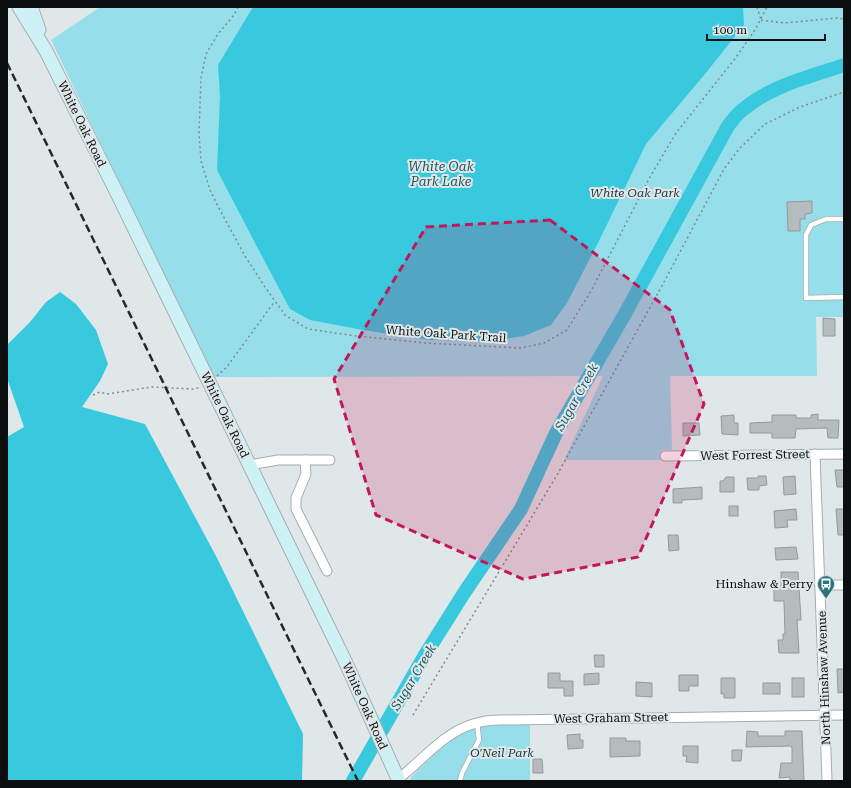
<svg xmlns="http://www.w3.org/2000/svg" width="851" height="788" font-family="'Roboto Serif',serif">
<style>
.green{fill:#96deea}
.water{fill:#38c9de}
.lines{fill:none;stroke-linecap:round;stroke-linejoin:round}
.river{stroke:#38c9de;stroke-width:14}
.building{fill:#b5bcbe;stroke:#939a9b}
.lane-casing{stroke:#a6adae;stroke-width:6}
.street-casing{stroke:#a6adae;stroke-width:11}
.secondary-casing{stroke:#a6adae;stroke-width:15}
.path{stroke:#858b8b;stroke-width:1.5;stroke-dasharray:2 3;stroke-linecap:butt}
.lane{stroke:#fff;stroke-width:4.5}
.street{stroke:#fff;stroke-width:9}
.secondary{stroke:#cef1f6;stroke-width:13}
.rail{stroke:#262929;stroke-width:2.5;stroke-dasharray:8 4;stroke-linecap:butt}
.marked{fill:#c2185b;fill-opacity:0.2;stroke:#c2185b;stroke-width:3;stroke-dasharray:8 5;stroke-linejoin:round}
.labels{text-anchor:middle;stroke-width:4;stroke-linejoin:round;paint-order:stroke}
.street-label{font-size:12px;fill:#0c0f0f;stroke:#dfe7e8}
.park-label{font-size:12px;font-style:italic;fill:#233a3e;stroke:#dfe7e8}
.poi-label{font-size:12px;fill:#0c0f0f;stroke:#dfe7e8;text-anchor:end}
.water-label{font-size:13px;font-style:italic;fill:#1e5760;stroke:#dfe7e8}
</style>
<rect width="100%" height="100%" fill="#dfe7e8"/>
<g class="green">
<polygon points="100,7 844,7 844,317 816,317 817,376 670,376 672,450 662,450 661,460 564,460 603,376 213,377 51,40"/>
<path d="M 530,723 L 530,781 L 410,781 L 411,777 C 426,763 451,734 471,729 C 490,724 511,724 530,723 Z"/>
</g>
<g class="water">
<polygon points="253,7 743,7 744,25 705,74 646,144 598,243 567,303 551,325 524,336 489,341 429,340 363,330 310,320 290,309 255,243 217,170 220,96 218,65"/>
<polygon points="60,292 76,304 96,330 108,364 100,381 82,407 145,424 216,556 303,734 302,781 9,781 7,780 7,437 24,427 8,381 8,344 30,322 46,302"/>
</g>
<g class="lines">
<path class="river" d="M 353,781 L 425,655 L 464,593 L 521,509 L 556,433 L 626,312 L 728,126 C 733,120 738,112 745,108 C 773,85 810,77 844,65"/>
</g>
<g class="building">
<polygon points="812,201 812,213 805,214 805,219 800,219 800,231 788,231 787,202"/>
<polygon points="823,318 835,319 835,336 823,336"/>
<polygon points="818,414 818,420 839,420 838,438 828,438 827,428 796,429 795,438 772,438 772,433 750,433 750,423 772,422 772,415 796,415 796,418 811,418 811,415"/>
<polygon points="734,415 734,423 738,423 738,435 722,434 721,416"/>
<polygon points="683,423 699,423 700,435 683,436"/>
<polygon points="835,470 844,470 844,487 837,487"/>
<polygon points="758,476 766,476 767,485 759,486 759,490 748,490 747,478 758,478"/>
<polygon points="795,476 796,494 784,495 783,477"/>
<polygon points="726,477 734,477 734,492 720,492 720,481 723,481"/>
<polygon points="702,487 702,499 682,500 682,503 673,503 673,489"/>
<rect x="729" y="506" width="9" height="10"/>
<polygon points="796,509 797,520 787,520 788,527 775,528 774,511"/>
<polygon points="836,509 844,509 844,535 838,535"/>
<polygon points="668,535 678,535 679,550 669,551"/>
<polygon points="796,547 798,559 776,560 775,548"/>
<polygon points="781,572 798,572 801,620 797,620 799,653 779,653 778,640 783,640 783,634 785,634 784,601 774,601 774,587 781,587"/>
<polygon points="594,655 604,655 604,667 595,667"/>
<polygon points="837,669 844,669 844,692 838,693"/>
<polygon points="548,673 560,673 560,681 573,681 573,696 564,696 564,688 548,688"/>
<polygon points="599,673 599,684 584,685 584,674"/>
<polygon points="679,675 698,675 698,686 689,686 689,691 679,691"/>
<polygon points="721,678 735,678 735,698 724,698 724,694 721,694"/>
<rect x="792" y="678" width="12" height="19"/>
<polygon points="636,682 652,683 652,697 636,696"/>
<rect x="763" y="683" width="17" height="11"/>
<polygon points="747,731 758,732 758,736 785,736 785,731 802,731 804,781 790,781 790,777 779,778 781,763 792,763 792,747 791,747 790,746 746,747"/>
<polygon points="580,734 580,740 583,740 583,748 568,749 567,735"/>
<polygon points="610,738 626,738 626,741 640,741 640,756 610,757"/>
<polygon points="683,746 698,746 698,763 686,762 687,756 683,756"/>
<polygon points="732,750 742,750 741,761 732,761"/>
<polygon points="533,759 542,759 543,773 533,773"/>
</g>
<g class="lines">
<g class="lane-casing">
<g id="lane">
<polyline points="844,219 826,219 811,225 806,235 806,298 844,297"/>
<polyline points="460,781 462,773 479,740 477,722"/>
</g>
</g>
<g class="street-casing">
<g id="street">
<polyline points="815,454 827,781"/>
<polyline points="665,456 844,454"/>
<polyline points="305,460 306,474 296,498 296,509 327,571"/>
<polyline points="250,465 278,460 330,460"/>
<polyline points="820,585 844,585"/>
<path d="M 398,779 C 422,761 443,733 473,724 C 482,721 491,720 501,720 L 844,715"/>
</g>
</g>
<g class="secondary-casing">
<g id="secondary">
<polyline points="19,7 46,51 118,195 345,661 399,781"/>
<polyline points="31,7 39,30"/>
</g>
</g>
<g class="path">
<polyline points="238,7 234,15 218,34 206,54 201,78 199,133 201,161 210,190 221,212 245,256 265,287 285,315 308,329 356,336 426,343 521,348 544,343 567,330 591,291 650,177 676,133 734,60 755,30 767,7"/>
<polyline points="757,7 761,20"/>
<polyline points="761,20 784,23 837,18 844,19"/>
<polyline points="217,376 226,368 275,301"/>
<polyline points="93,395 100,392 107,394 152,387 193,389 201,387"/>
<polyline points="413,715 557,475 663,284 724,169 739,149 765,124 800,107 844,92"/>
</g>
<use href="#lane" class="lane"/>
<use href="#street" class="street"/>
<use href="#secondary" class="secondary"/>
<polyline class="rail" points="7,63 358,781"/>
</g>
<path class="marked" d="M 550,220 L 670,310 L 704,404 L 638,557 L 523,579 L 376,515 L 334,379 L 426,227 Z"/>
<defs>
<g id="bus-pin" transform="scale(0.9)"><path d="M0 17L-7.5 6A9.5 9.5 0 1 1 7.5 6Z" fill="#2a727d" stroke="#dfe7e8"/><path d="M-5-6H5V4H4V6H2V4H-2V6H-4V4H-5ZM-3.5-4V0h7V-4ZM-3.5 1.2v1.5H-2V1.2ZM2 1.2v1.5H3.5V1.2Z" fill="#fff"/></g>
</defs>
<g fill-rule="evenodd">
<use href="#bus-pin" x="826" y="584"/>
</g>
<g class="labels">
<g class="street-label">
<text transform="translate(82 124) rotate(64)" y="4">White Oak Road</text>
<text transform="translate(446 334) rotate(4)" y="4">White Oak Park Trail</text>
<text transform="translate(225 415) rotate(64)" y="4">White Oak Road</text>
<text transform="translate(755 455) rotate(-1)" y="4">West Forrest Street</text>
<text transform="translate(824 678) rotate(-92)" y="4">North Hinshaw Avenue</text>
<text transform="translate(365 706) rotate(66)" y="4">White Oak Road</text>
<text transform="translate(611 718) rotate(-1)" y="4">West Graham Street</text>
</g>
<g class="park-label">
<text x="635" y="197">White Oak Park</text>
<text x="502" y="757">O'Neil Park</text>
</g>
<g class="poi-label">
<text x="813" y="588">Hinshaw &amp; Perry</text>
</g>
<g class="water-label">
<text x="441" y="171">White Oak<tspan x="441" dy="15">Park Lake</tspan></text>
<text transform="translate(576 397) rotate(-61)" y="5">Sugar Creek</text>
<text transform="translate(413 677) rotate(-59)" y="5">Sugar Creek</text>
</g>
</g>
<rect width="851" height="788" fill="none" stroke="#0c0f0f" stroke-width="16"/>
<path d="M707 34v6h118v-6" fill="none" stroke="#0c0f0f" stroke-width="2"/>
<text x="713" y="34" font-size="12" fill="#0c0f0f" stroke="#dfe7e8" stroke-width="3" paint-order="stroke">100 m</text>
</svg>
